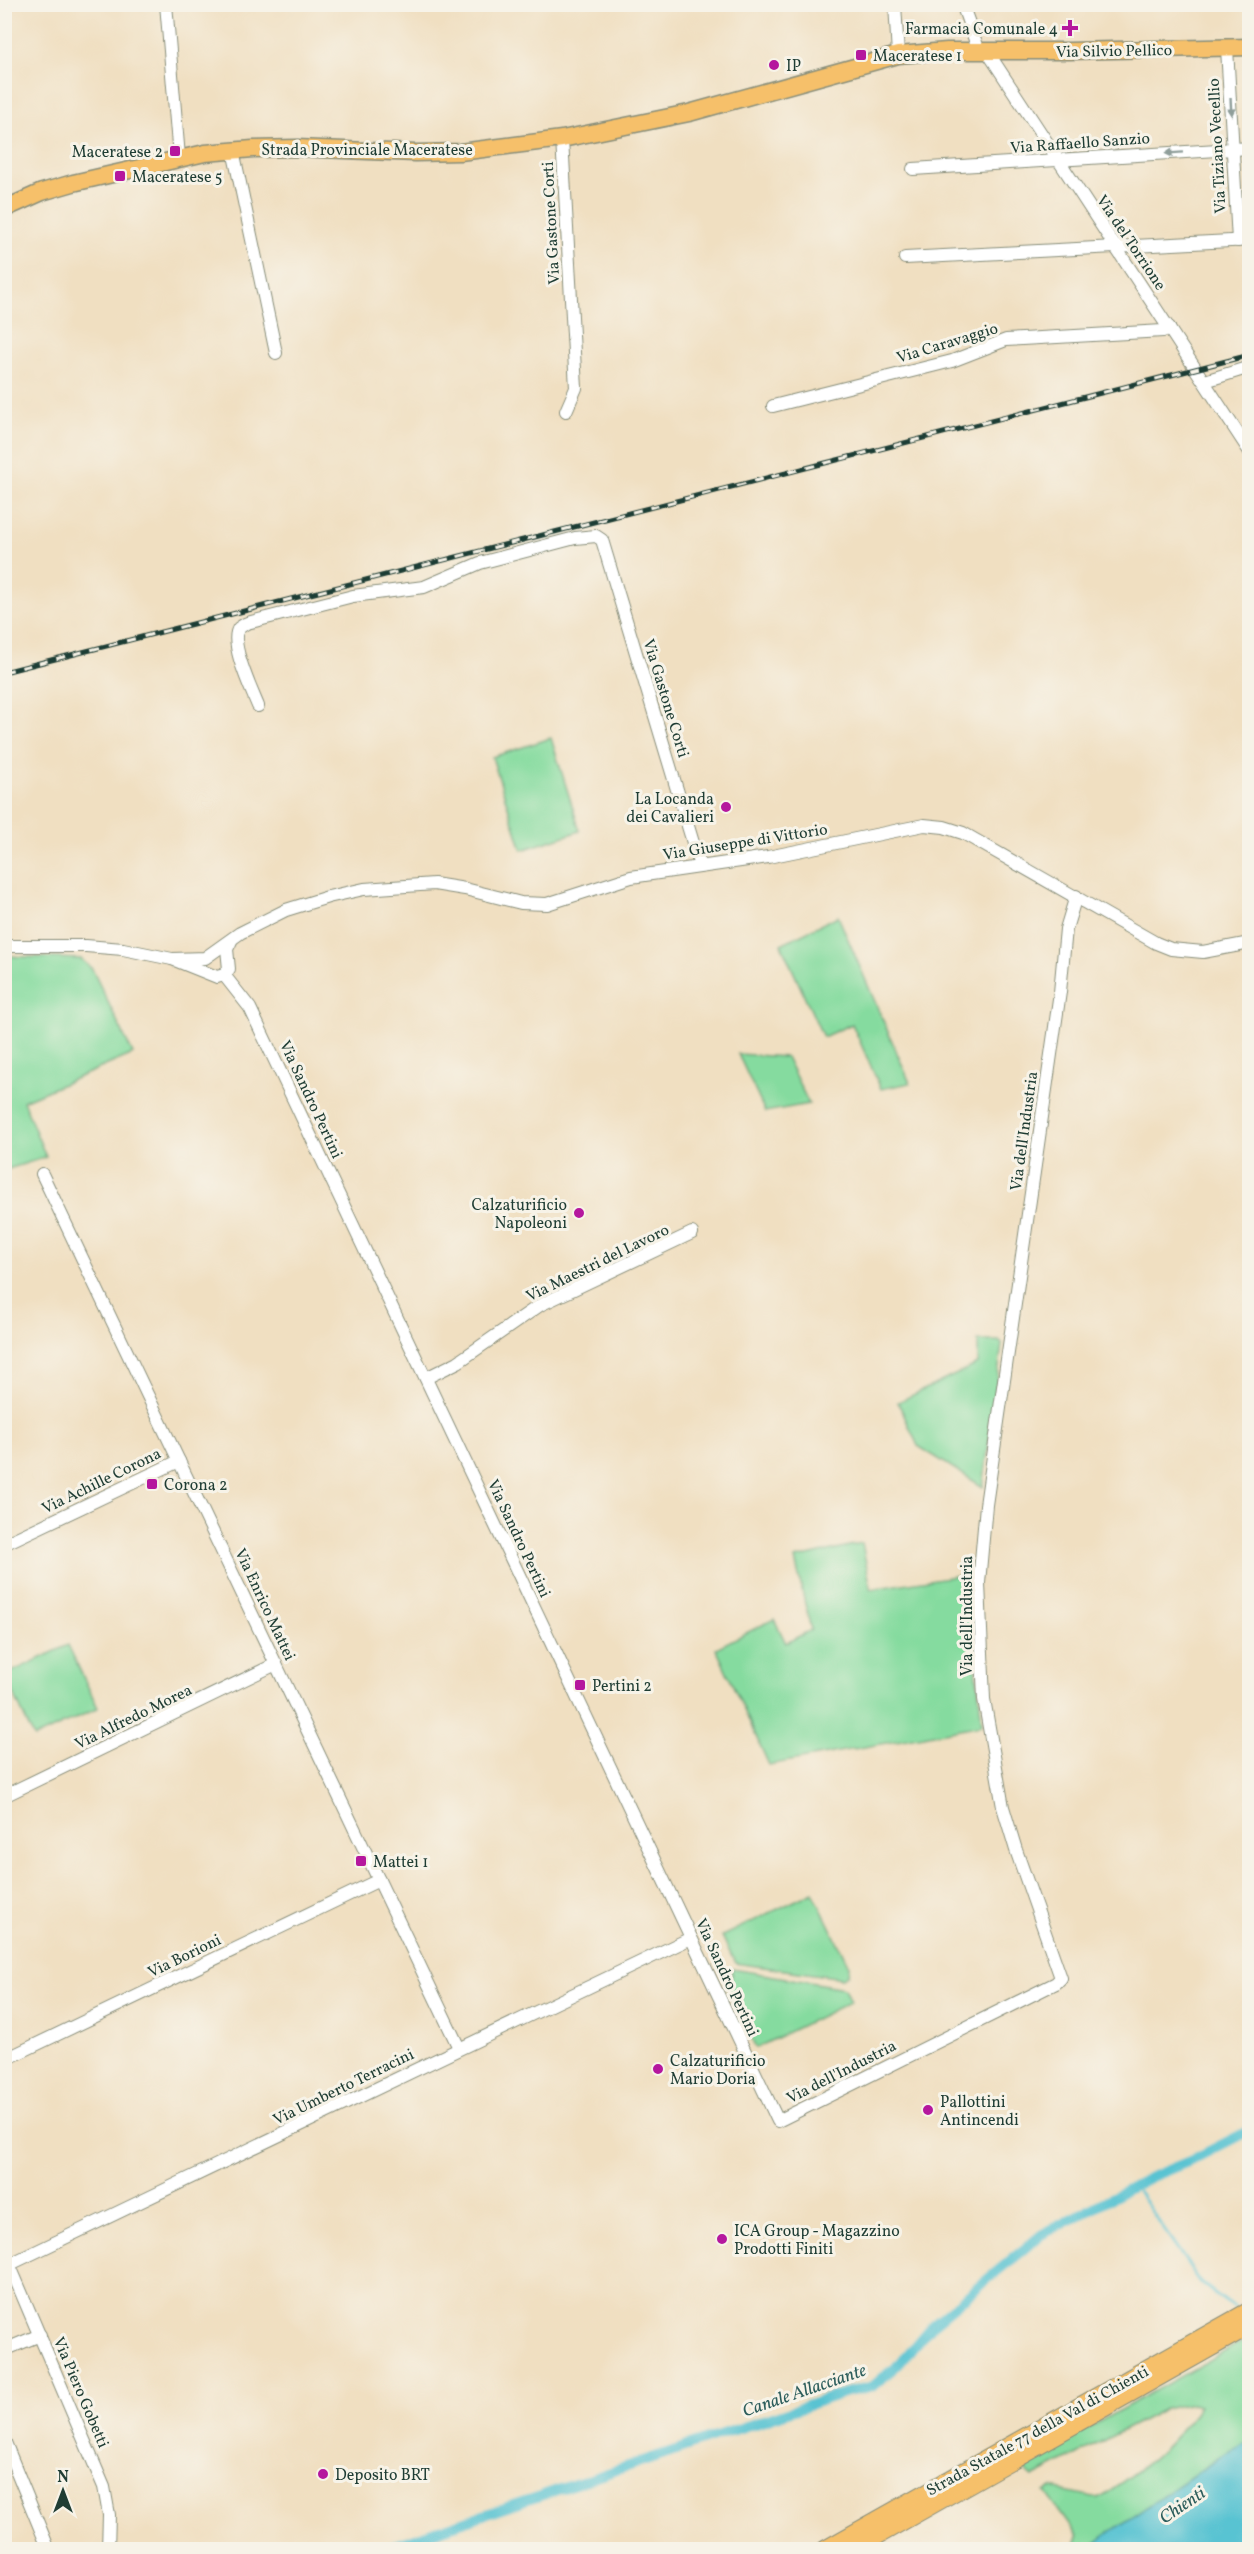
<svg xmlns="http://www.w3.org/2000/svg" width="1254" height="2554" font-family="Vollkorn,serif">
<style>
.green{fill:#85db9f;stroke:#528c6a;stroke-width:1.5}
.water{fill:#58c3d2;stroke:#3c8083;stroke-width:1.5}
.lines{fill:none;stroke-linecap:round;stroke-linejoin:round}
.stream{stroke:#58c3d2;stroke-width:3}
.canal{stroke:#58c3d2;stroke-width:10}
.minor-casing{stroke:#888e7a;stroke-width:14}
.major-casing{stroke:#888e7a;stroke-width:19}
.highway-casing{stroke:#888e7a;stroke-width:20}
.minor{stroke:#fff;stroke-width:12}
.major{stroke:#f6c06b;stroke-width:16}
.highway{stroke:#f6c06b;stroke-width:18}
.rail-casing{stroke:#1f3d34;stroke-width:5}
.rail{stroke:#f7f3e8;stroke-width:3;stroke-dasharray:9;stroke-linecap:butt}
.oneway{fill:#8f9e9a}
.poi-dot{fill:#b5179e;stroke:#f7f3e8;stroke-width:2}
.labels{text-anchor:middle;stroke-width:6;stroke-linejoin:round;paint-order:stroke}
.poi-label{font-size:16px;fill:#1f3d34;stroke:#f7f3e8;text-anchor:start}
.street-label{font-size:16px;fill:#1f3d34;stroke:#f7f3e8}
.water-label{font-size:18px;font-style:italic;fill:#2d5e5c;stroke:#f7f3e8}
</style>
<rect width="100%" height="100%" fill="#f7f3e8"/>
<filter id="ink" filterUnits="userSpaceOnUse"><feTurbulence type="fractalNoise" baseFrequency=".0167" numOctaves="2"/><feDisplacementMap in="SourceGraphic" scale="12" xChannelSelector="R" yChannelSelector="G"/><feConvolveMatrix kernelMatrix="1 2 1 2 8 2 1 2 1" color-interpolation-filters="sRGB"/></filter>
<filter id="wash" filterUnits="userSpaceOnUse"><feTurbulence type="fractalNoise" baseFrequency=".008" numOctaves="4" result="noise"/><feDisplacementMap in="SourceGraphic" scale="24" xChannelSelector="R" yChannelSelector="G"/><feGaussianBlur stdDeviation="1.35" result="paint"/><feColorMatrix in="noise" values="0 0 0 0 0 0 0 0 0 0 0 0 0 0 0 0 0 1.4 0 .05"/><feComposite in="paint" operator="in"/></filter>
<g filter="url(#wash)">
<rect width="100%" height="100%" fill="#f0dfc1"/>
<g class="green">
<polygon points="551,738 580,831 522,850 492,757"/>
<polygon points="838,916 910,1083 881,1089 852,1024 823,1037 781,944"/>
<polygon points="5,956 81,959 92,969 133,1054 23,1101 46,1157 5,1170"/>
<polygon points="738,1054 786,1057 809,1104 765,1112"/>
<polygon points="978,1341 999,1341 1002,1344 983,1487 918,1446 898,1402 978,1364"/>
<polygon points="862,1543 871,1589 961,1575 966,1596 973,1594 974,1647 982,1725 769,1765 716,1648 774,1619 786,1643 811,1630 795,1559"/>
<polygon points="68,1645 98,1708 34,1738 5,1675"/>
<polygon points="813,1892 849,1966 848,1974 842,1978 735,1963 722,1936"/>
<polygon points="733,1969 844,1988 850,2002 756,2048 725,1984 731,1979"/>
<path d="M 1249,2338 L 1249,2441 L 1223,2455 L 1103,2537 L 1088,2549 L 1077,2549 L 1077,2536 L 1045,2492 L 1052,2488 L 1098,2498 C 1139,2472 1174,2446 1199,2405 L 1192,2403 L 1164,2409 L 1033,2477 L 1020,2466 Z"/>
</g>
<polygon class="water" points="1249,2441 1249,2549 1088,2549 1103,2537 1223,2455"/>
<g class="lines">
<polyline class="stream" points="1134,2186 1201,2283 1234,2308"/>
<polyline class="canal" points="380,2550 844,2393 873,2386 901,2362 932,2325 1041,2235 1151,2177 1190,2161 1250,2130"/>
</g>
</g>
<g filter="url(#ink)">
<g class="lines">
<g class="minor-casing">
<g id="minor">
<polyline points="166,4 179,157"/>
<polyline points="895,4 898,55"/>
<polyline points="962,4 979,51"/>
<polyline points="1227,48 1238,241"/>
<polyline points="987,51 1250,452"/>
<polyline points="562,139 576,388 566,411"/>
<polyline points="233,150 276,353"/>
<polyline points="913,169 1250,148"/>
<polyline points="905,258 1250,240"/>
<polyline points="1205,381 1250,367"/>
<polyline points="773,406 952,361 1006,340 1163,331 1169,327"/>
<path d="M 258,706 C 252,691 228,641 239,628 C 239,628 246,623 247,623 L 353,596 L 424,587 L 480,563 L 575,538 L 596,536 L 602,540 L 700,866"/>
<polyline points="4,946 86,946 123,949 172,959 217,977 224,975 229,969 227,949 231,941"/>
<polyline points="172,959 205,958 240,933 286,910 328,897 364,889 434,884 465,889 521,903 547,904 631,877 768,857 924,825 944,827 963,833 1156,943 1171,949 1203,952 1250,943"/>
<polyline points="224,975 250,1008 778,2121 1056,1983 1061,1978 1016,1850 1003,1807 984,1699 979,1583 986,1505 1060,992 1066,929 1076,896"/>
<polyline points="42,1174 459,2048"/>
<polyline points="426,1378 458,1362 540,1305 692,1233"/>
<polyline points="4,1544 179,1461"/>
<polyline points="4,1796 276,1664"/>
<polyline points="4,2060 379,1880"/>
<polyline points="4,2252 104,2487 109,2515 108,2550"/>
<polyline points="4,2267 691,1938"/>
<polyline points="4,2350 40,2335"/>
<polyline points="4,2440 49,2550"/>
</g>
</g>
<g class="major-casing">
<polyline id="major" points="4,209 42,192 73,183 205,153 253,149 297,148 415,153 460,152 562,139 689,113 898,55 947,51 1069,51 1250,47"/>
</g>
<g class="highway-casing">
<g id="highway">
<polyline points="825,2550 1250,2311"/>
<polyline points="851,2550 1250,2325"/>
</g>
</g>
<use href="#minor" class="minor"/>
<use href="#major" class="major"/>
<use href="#highway" class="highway"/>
<g class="rail-casing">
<polyline id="rail" points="4,672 1250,355"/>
</g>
<use href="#rail" class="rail"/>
</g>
<defs><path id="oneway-solid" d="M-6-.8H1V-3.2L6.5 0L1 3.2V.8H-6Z" transform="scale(1.5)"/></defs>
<g class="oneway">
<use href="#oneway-solid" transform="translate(1231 107) rotate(87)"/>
<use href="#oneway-solid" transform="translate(1174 153) rotate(176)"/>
</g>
</g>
<g class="poi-dot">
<path d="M1067 19h6v6h6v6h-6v6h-6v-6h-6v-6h6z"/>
<rect x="855" y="49" width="12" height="12" rx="3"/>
<circle cx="774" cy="65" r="6"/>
<rect x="169" y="145" width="12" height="12" rx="3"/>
<rect x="114" y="170" width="12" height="12" rx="3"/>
<circle cx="726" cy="807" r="6"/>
<circle cx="579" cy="1213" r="6"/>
<rect x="146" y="1478" width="12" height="12" rx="3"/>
<rect x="574" y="1679" width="12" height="12" rx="3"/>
<rect x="355" y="1855" width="12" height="12" rx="3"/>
<circle cx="658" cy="2069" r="6"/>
<circle cx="928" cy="2110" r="6"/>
<circle cx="722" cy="2239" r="6"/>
<circle cx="323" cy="2474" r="6"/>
</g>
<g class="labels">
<g class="poi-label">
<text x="1058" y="34" text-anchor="end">Farmacia Comunale 4</text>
<text x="873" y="61">Maceratese 1</text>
<text x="786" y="71">IP</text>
<text x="163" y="157" text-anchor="end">Maceratese 2</text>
<text x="132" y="182">Maceratese 5</text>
<text x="714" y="804" text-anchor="end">La Locanda<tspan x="714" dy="18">dei Cavalieri</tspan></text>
<text x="567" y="1210" text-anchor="end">Calzaturificio<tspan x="567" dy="18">Napoleoni</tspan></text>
<text x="164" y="1490">Corona 2</text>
<text x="592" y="1691">Pertini 2</text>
<text x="373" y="1867">Mattei 1</text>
<text x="670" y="2066">Calzaturificio<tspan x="670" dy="18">Mario Doria</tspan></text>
<text x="940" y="2107">Pallottini<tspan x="940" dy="18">Antincendi</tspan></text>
<text x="734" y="2236">ICA Group - Magazzino<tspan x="734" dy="18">Prodotti Finiti</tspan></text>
<text x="335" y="2480">Deposito BRT</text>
</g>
<g class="street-label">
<text transform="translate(1114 50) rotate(-1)" y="6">Via Silvio Pellico</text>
<text transform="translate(1080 142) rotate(-4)" y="6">Via Raffaello Sanzio</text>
<text transform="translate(1216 146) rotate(-93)" y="6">Via Tiziano Vecellio</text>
<text x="367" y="155">Strada Provinciale Maceratese</text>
<text transform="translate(550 223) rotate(-93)" y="6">Via Gastone Corti</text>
<text transform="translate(1132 242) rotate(56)" y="6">Via del Torrione</text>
<text transform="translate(947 342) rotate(-17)" y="6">Via Caravaggio</text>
<text transform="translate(667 698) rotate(73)" y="6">Via Gastone Corti</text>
<text transform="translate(745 841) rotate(-9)" y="6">Via Giuseppe di Vittorio</text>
<text transform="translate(312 1099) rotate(65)" y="6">Via Sandro Pertini</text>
<text transform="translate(1023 1131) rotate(-82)" y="6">Via dell'Industria</text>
<text transform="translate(597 1262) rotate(-26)" y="6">Via Maestri del Lavoro</text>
<text transform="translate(101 1480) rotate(-26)" y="6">Via Achille Corona</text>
<text transform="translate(520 1538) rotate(65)" y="6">Via Sandro Pertini</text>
<text transform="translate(266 1604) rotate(65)" y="6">Via Enrico Mattei</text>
<text transform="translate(966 1616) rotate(-90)" y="6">Via dell'Industria</text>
<text transform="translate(133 1716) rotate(-26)" y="6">Via Alfredo Morea</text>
<text transform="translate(184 1955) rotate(-26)" y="6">Via Borioni</text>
<text transform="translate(728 1977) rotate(65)" y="6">Via Sandro Pertini</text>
<text transform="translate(841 2071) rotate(-27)" y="6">Via dell'Industria</text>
<text transform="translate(343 2086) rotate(-26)" y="6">Via Umberto Terracini</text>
<text transform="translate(82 2392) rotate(67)" y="6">Via Piero Gobetti</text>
<text transform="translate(1037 2430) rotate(-29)" y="6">Strada Statale 77 della Val di Chienti</text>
</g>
<g class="water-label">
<text transform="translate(804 2390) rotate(-19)" y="6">Canale Allacciante</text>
<text transform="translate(1182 2505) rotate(-34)" y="6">Chienti</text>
</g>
</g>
<rect width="1254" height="2554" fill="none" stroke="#f7f3e8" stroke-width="24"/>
<g transform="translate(63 2491)" stroke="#f7f3e8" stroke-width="4.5" paint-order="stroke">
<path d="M0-4.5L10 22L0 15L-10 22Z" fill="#1f3d34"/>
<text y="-9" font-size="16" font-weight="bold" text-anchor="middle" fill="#1f3d34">N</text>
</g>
</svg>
